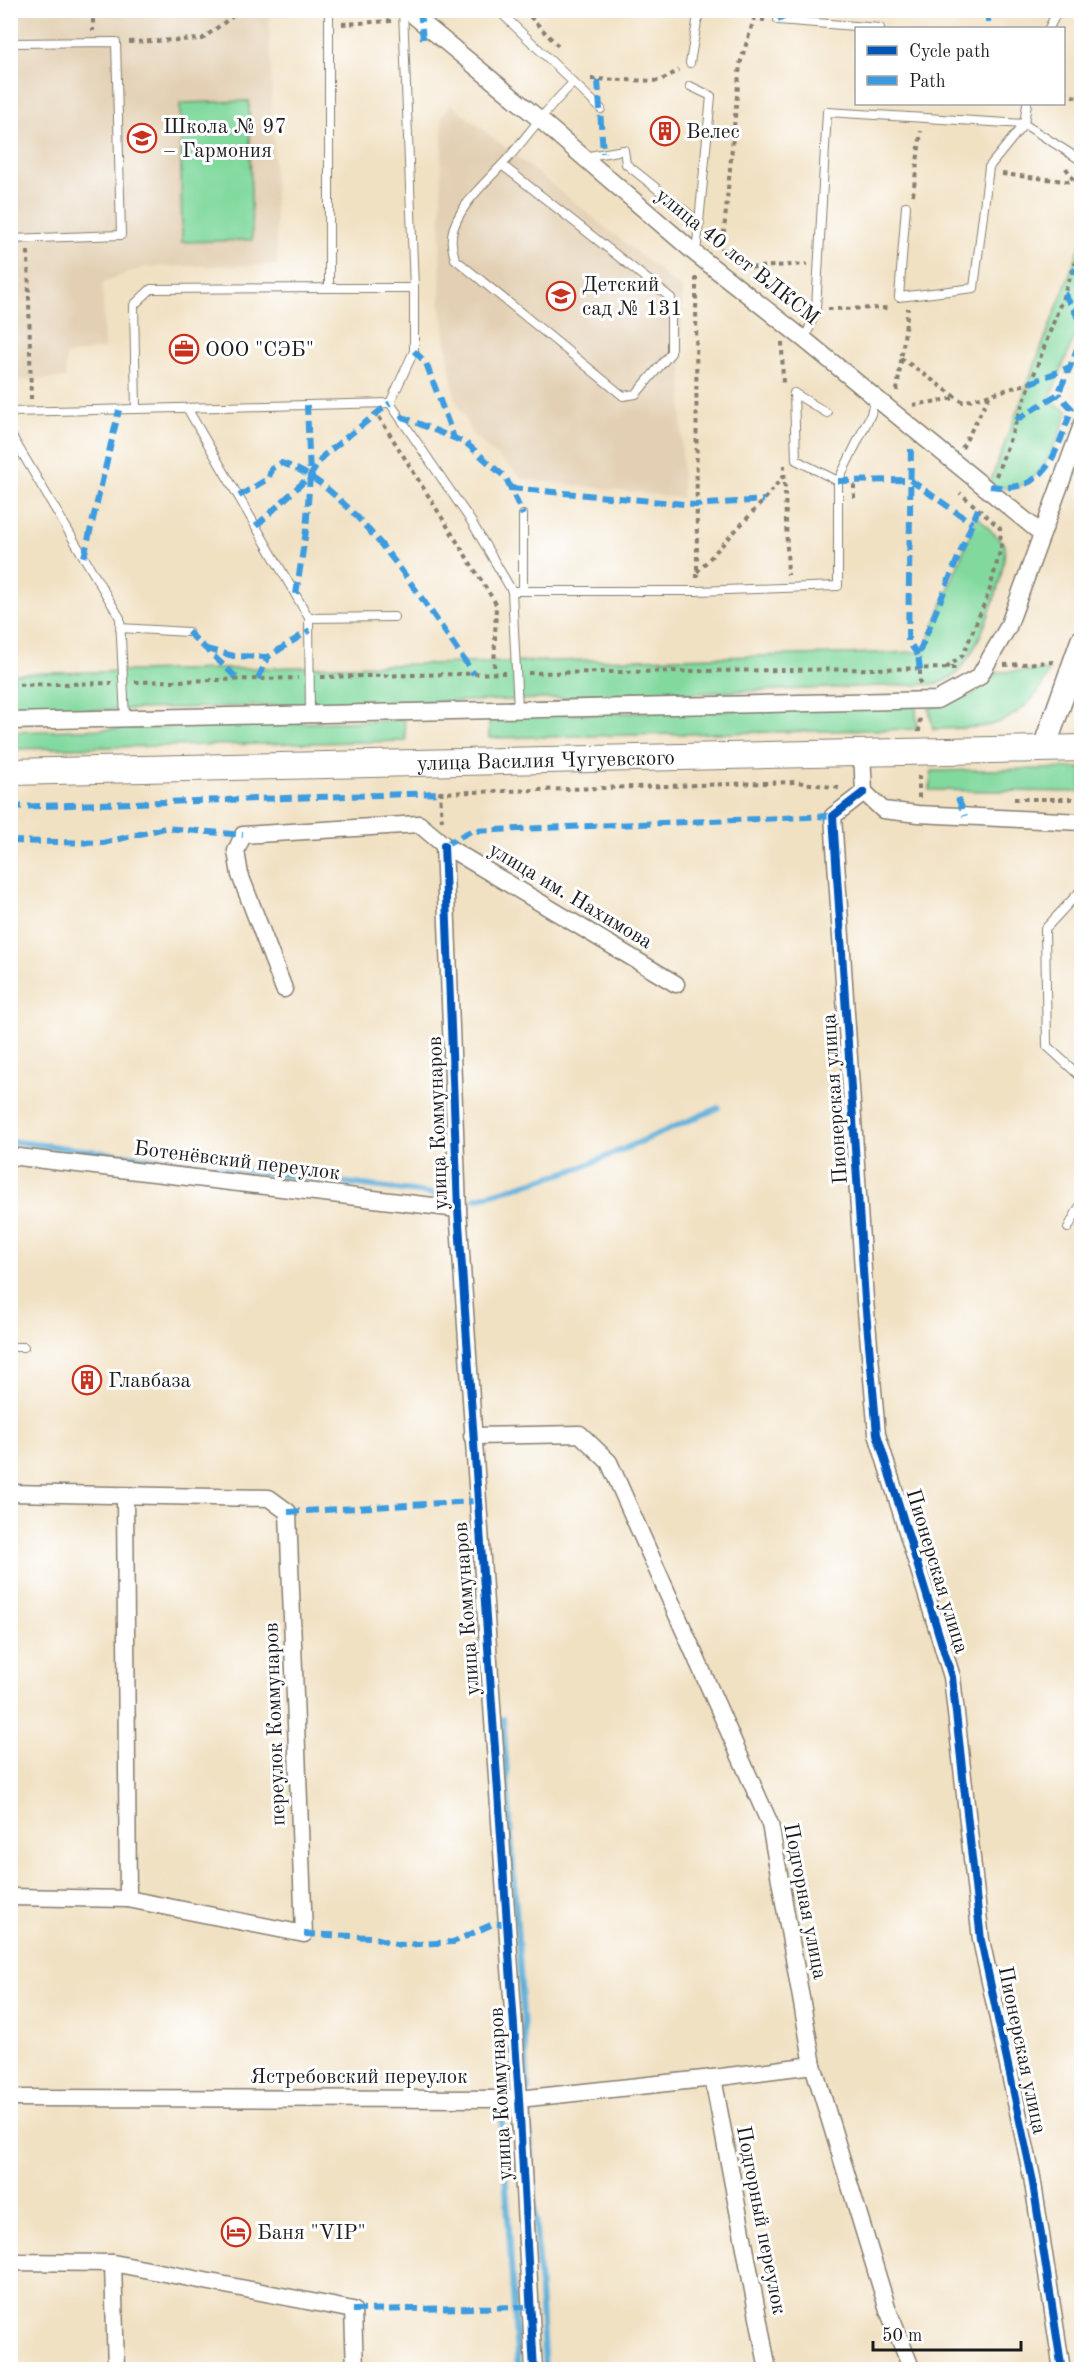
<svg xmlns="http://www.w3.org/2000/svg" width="1092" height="2380" font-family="'Old Standard TT',serif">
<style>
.built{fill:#e3d0b4}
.green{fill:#81d99e;stroke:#4e7a5d;stroke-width:1.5}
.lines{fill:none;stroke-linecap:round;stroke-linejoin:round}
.stream{stroke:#5dafd8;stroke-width:6}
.service-casing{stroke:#867e70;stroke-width:10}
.minor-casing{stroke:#867e70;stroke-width:19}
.secondary-casing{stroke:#867e70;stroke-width:25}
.primary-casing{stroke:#867e70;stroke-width:28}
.path{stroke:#867e70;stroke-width:4;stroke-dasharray:4.5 4.5;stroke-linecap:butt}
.service{stroke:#fff;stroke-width:8}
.minor{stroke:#fff;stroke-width:16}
.secondary{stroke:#fff;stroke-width:22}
.primary{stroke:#fff;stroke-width:26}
.quiet{stroke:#3c9bdf;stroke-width:6;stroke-dasharray:12 6;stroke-linecap:butt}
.cycleway-casing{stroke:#fff;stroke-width:11}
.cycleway{stroke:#0057b8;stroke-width:8}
.labels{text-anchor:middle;stroke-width:6;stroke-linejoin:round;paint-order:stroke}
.poi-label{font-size:21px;fill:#1c1c1c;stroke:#fff;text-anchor:start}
.street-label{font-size:21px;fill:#1c1c1c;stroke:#fff}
</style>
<rect width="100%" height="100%" fill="#fff"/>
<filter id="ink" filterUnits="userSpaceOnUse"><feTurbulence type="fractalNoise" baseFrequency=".0167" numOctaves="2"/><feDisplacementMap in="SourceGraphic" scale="12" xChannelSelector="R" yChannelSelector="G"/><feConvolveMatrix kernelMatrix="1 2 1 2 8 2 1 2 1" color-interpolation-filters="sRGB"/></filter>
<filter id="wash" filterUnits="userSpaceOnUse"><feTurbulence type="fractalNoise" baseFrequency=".008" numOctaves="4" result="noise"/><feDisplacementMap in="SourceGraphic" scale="24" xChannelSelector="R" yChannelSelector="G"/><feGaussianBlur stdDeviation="1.35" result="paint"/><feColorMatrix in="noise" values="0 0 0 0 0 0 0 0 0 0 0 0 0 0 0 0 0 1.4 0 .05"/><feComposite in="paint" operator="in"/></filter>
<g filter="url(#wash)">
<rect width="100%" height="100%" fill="#f1e1c3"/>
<g class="built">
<polygon points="10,11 269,11 277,265 146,267 103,282 104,349 66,355 65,378 14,380 10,284"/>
<polygon points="451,104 682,289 682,498 523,479 473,435 455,398 440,303 442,117"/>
</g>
<g class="green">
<polygon points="249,101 252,240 182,242 180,103"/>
<path d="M 1081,244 L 1081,320 L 1049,401 L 1068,411 C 1060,435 1043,484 1012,488 C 1005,489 996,486 989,485 Z"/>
<path d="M 977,516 L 1005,545 C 1005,578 980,649 957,673 C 953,678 943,681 937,684 L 512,700 L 11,712 L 10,674 L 924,652 Z"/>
<path d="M 1049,670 C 1044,685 1037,695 1026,705 C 998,732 970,727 933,729 L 929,708 C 956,701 980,697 997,672 Z"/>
<polygon points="916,706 917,729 489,738 489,716"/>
<polygon points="404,720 406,741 11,749 11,732"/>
<polygon points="1081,768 1081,792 929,790 932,771"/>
</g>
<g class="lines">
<g class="stream">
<polyline points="10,1141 436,1194"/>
<polyline points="475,1199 580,1168 718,1108"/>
<polyline points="503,1719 528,2089"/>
<polyline points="528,2105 545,2370"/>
<polyline points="501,2109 518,2370"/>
</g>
</g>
</g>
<g filter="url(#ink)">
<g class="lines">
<g class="service-casing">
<g id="service">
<polyline points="498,10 601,109"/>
<polyline points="778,20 880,28"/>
<polyline points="1049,28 1058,10"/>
<polyline points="10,43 116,42 121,235 10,239"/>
<polyline points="690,63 699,10"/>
<polyline points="690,86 711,96 696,254"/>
<polyline points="583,157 624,150 626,164 700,223"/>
<path d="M 502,165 L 671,298 L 671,353 L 636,394 L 623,396 L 455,259 C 452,248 450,238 454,227 C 464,199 491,178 510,156 C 532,130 548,107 573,83"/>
<polyline points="906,206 899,297 974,288 989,167 1024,124 1027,104"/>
<polyline points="329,288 414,288"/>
<polyline points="805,340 816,309 827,112 1024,124 1082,161"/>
<polyline points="390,403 414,351 414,288 403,10"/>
<polyline points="390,403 471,521 512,591 518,709"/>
<polyline points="187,408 309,618 310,714"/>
<polyline points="136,409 134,305 151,289 329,288 329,10"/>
<polyline points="10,412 390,403"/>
<polyline points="827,413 794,393 796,460 838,481"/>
<polyline points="10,433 120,618 125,718"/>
<polyline points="523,515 523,591"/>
<polyline points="512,591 697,591 838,586 838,481 871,414 875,398"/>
<polyline points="309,618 394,617"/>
<polyline points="120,628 188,632"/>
<polyline points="1082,889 1045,929 1047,1046 1082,1078"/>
<polyline points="1068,1228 1082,1202"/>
<polyline points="10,1347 24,1347"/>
</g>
</g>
<g class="minor-casing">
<g id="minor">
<polyline points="407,10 538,118 696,254 805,340 1042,534"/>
<polyline points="10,721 937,700 979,677 1008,627 1082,425"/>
<polyline points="862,753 864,792 883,810 918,814 1082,822"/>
<polyline points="864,792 833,816 865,1300 877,1434 952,1677 981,1940 1032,2177 1062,2370"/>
<polyline points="444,845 458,1209 519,2099 534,2370"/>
<polyline points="284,989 240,875 236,851 243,835 419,824 444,845 676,984"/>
<polyline points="10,1156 458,1209"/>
<polyline points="472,1436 580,1434 609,1462 770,1824 813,2065 888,2310 912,2370"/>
<polyline points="10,1493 269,1498 288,1512 304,1934 128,1899 10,1897"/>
<polyline points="125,1496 128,1899"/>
<polyline points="713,2078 768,2370"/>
<polyline points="10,2098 519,2099 713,2078 813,2065"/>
<polyline points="10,2262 113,2263 353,2310 355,2370"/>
<polyline points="113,2263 116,2370"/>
</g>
</g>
<g class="secondary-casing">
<polyline id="secondary" points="1044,748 1082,641"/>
</g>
<g class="primary-casing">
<g id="primary">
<path id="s1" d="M 10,772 L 1082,748"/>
</g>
</g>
<g class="path">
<polyline points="93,10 93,31"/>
<polyline points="524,10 558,46"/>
<polyline points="342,24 391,21"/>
<polyline points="129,42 202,39 241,10"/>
<polyline points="591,79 660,81 679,70"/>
<polyline points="1064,92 1082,100"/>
<polyline points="1066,168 1074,181"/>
<polyline points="1002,174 1082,183"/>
<polyline points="913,195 921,131"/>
<polyline points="28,251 31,399"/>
<polyline points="722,252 740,64 754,19 765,20"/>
<polyline points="742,268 807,264"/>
<polyline points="696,277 697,578"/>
<polyline points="828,309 890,308"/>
<polyline points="782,342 783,386"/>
<polyline points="901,358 963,402 1030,383"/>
<polyline points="897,391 908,308"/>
<polyline points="913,405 957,398"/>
<polyline points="379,417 496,604 494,673"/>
<polyline points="962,448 990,395"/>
<polyline points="784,465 788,575"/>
<polyline points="996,476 1082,246"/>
<polyline points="854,498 854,482"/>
<polyline points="697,572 764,500 784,475"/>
<polyline points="1004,665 1054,662"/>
<polyline points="946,668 963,655 989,592 1001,548 1000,528 960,493"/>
<polyline points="528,673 958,668"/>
<polyline points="321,677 505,673"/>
<polyline points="135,682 298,678"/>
<polyline points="920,684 920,670"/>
<polyline points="10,685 112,683"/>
<polyline points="919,732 920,715"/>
<polyline points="919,798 919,772"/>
<polyline points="1014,799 1082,799"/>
<polyline points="442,821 440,793 796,782 839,788"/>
</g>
<use href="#service" class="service"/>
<use href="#minor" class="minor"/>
<use href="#secondary" class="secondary"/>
<use href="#primary" class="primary"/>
<g class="quiet">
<polyline points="420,10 423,39"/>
<polyline points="988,10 988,28"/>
<polyline points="778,20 797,10"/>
<polyline points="598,80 603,153"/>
<polyline points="1072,270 1082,273"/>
<polyline points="1064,293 1082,324"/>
<polyline points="414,351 426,363 454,438"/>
<polyline points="1030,383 1070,367 1082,336"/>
<polyline points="400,416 466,443 506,478 523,515"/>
<polyline points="1016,420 1058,394 1070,367"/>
<polyline points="911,449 908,641 918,655"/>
<polyline points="838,481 910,480 972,523"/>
<path d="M 990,486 C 1048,495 1055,453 1072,409 L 1058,394"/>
<polyline points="510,488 695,505 764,500"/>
<path d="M 239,496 L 269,478 L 271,469 L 281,463 C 352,482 432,615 474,674"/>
<polyline points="256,526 310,476 324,455 390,403"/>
<polyline points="84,557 119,410"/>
<polyline points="296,594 306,531 310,476 307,405"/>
<polyline points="188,632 238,679"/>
<polyline points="206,649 234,656 268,657 310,630"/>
<polyline points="920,670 918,655 978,509"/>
<polyline points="258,679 268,657"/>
<polyline points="958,798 965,816"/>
<polyline points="10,807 440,793"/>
<polyline points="10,841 103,843 165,828 243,835"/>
<polyline points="444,845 471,831 833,816"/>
<polyline points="288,1512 476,1501"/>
<polyline points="304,1934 372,1937 400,1945 453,1942 493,1924 507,1924"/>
<polyline points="353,2310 529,2307"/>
</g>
<g class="cycleway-casing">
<g id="cycleway">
<polyline points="864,792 833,816 865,1300 877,1434 952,1677 981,1940 1032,2177 1062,2370"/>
<polyline points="444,845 458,1209 519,2099 534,2370"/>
</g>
</g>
<use href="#cycleway" class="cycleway"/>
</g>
</g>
<defs>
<g id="building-ring" transform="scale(1.5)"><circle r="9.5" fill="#fff" stroke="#c8321e" stroke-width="1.5"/><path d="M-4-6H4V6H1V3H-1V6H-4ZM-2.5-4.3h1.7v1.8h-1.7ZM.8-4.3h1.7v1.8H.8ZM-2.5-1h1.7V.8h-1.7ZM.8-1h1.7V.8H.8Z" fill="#c8321e"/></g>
<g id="school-ring" transform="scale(1.5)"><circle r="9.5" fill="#fff" stroke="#c8321e" stroke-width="1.5"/><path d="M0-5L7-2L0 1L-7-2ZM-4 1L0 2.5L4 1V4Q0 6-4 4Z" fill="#c8321e"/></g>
<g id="office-ring" transform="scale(1.5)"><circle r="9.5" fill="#fff" stroke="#c8321e" stroke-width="1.5"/><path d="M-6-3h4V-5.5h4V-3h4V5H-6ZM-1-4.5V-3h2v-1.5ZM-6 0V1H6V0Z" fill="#c8321e"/></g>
<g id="hotel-ring" transform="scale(1.5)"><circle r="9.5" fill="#fff" stroke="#c8321e" stroke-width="1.5"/><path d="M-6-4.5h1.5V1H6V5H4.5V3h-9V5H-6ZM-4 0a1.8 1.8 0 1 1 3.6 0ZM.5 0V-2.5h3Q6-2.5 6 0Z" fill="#c8321e"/></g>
</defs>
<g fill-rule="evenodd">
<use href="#building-ring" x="665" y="131"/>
<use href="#school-ring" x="142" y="138"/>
<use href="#school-ring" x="561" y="296"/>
<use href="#office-ring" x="184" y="349"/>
<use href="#building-ring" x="87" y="1380"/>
<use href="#hotel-ring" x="236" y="2232"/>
</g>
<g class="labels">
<g class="poi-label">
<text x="163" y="133">Школа № 97<tspan x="163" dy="24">– Гармония</tspan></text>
<text x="686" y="138">Велес</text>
<text x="582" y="291">Детский<tspan x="582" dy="24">сад № 131</tspan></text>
<text x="205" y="356">ООО "СЭБ"</text>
<text x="108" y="1387">Главбаза</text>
<text x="257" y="2239">Баня "VIP"</text>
</g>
<g class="street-label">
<text transform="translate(738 256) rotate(39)" y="7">улица 40 лет ВЛКСМ</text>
<text dy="7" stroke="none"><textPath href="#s1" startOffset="536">улица Василия Чугуевского</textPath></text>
<text transform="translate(571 895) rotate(31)" y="7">улица им. Нахимова</text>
<text transform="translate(834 1099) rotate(-94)" y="7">Пионерская улица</text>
<text transform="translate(437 1123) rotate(-92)" y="7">улица Коммунаров</text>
<text transform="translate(237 1160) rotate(7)" y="7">Ботенёвский переулок</text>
<text transform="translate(938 1571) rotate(73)" y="7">Пионерская улица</text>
<text transform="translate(466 1609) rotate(-94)" y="7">улица Коммунаров</text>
<text transform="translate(274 1724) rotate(-92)" y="7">переулок Коммунаров</text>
<text transform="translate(806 1901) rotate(79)" y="7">Подгорная улица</text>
<text transform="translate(1023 2050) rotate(78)" y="7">Пионерская улица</text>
<text x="359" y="2083">Ястребовский переулок</text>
<text transform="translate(500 2094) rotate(-93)" y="7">улица Коммунаров</text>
<text transform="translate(762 2220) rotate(79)" y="7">Подгорный переулок</text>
</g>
</g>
<rect width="1092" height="2380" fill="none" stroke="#fff" stroke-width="36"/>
<rect x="855" y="27" width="210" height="78" fill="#ffffff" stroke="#a4a4a4" stroke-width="1.5"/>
<rect x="867" y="46" width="30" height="9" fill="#0057b8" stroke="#a4a4a4" stroke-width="1.5"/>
<text x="909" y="57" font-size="18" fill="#1c1c1c">Cycle path</text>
<rect x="867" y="76" width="30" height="9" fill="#3c9bdf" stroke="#a4a4a4" stroke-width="1.5"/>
<text x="909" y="87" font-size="18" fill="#1c1c1c">Path</text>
<path d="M873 2341v9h148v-9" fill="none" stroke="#1c1c1c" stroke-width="3"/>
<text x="882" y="2341" font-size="18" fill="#1c1c1c" stroke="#ffffff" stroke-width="4.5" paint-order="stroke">50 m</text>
</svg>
